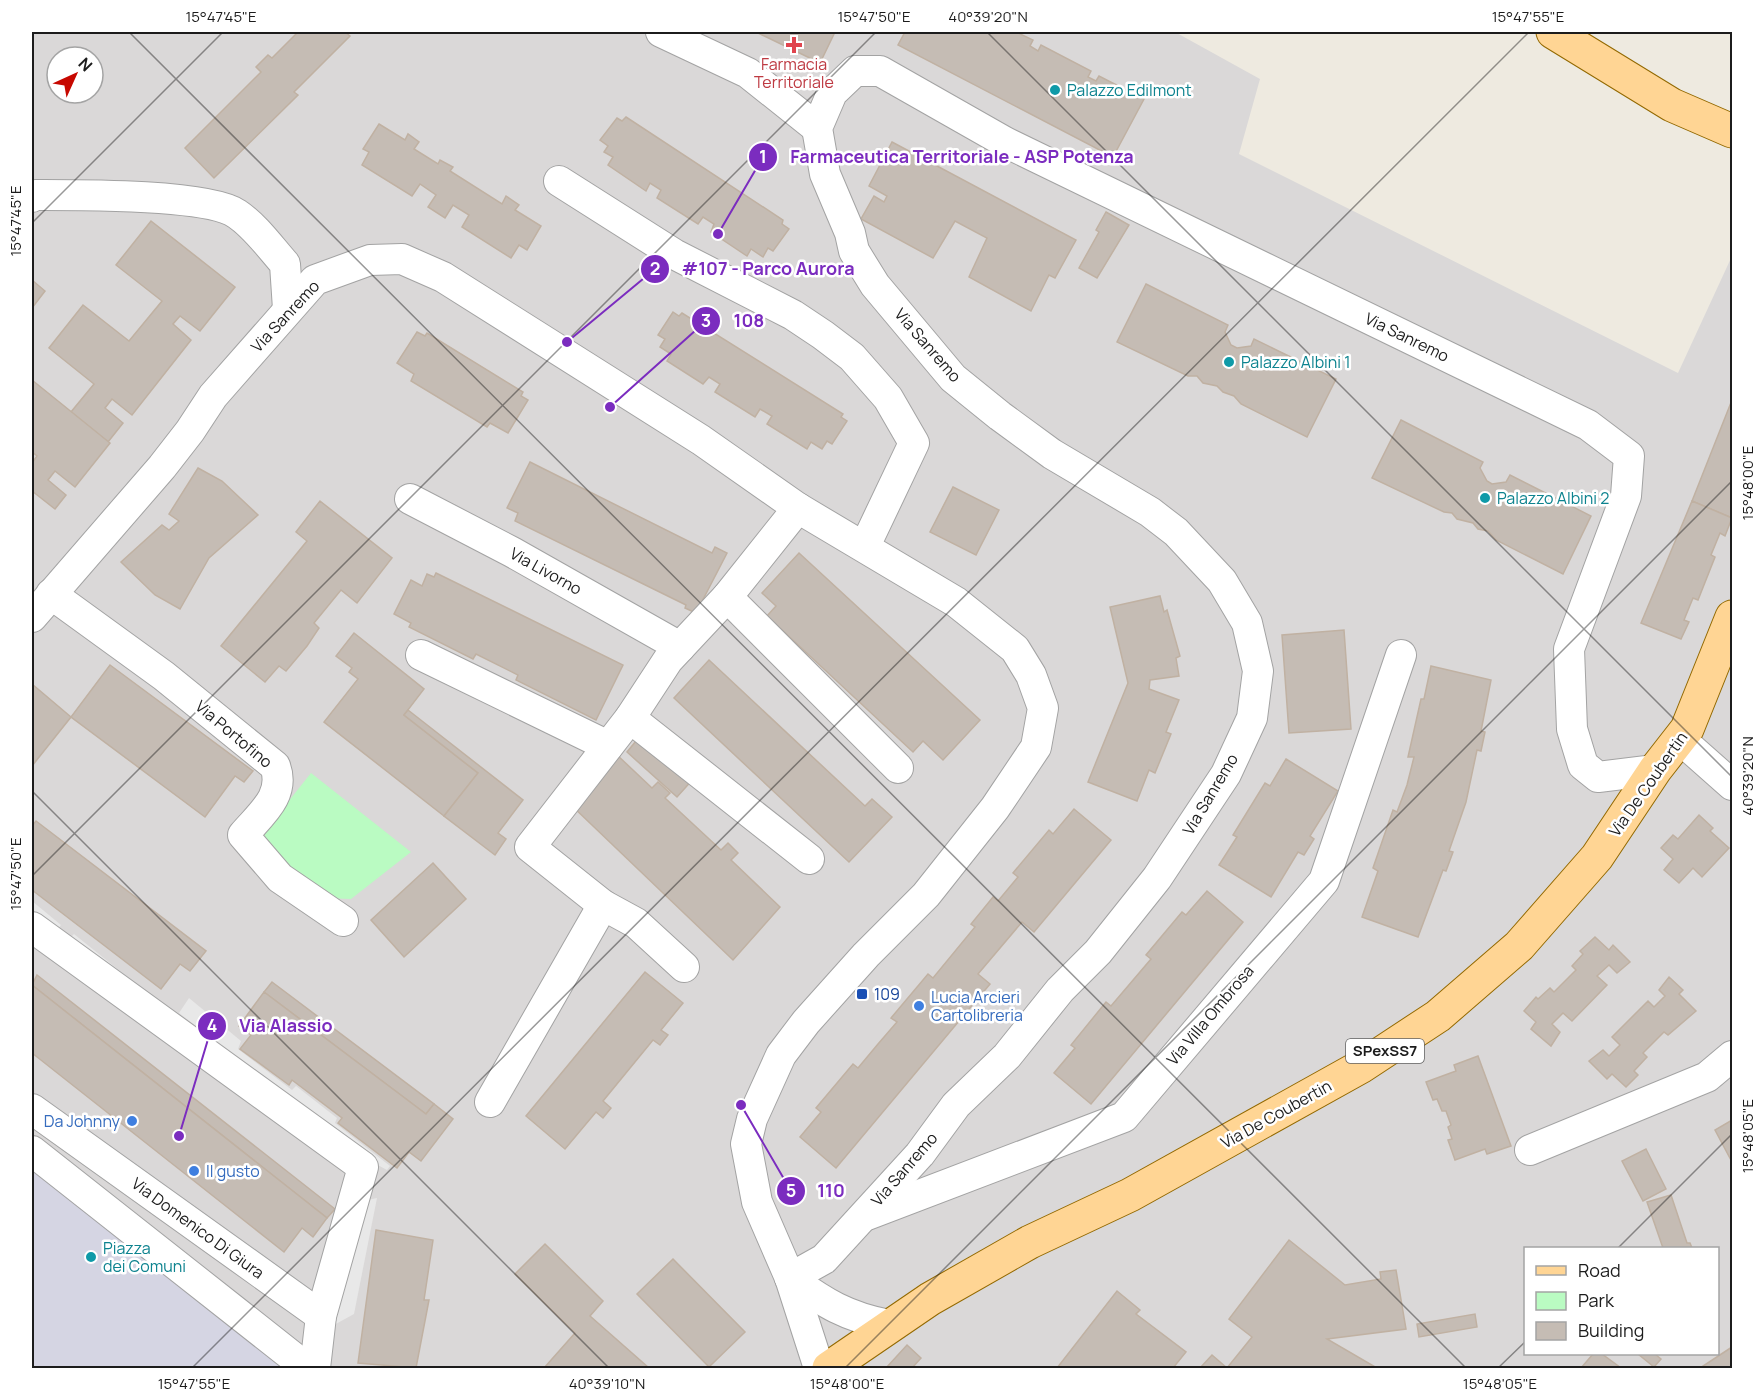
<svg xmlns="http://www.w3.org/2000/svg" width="1764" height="1400" font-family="Manrope,sans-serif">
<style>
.residential{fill:#dad8d8;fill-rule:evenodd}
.park{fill:#bafbc2}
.parking{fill:#e8e8e8}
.plaza{fill:#d5d5e3}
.building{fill:#c5bcb4;stroke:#c0b1a2;stroke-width:1.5}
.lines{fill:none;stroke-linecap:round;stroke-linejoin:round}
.minor-casing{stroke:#a3a3a3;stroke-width:32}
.major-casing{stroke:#936900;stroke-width:35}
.minor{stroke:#fff;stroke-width:30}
.major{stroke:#ffd594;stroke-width:33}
.ticks{fill:none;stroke:#1c1c1c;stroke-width:1.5;stroke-opacity:0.45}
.health-dot{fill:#e0444e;stroke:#fff;stroke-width:2}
.culture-dot{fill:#0f9aa8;stroke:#fff;stroke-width:2}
.transit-dot{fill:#1a4fb4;stroke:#fff;stroke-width:2}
.shop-dot{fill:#3f7fe0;stroke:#fff;stroke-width:2}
.labels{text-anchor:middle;stroke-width:5;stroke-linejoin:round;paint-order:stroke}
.shield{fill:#fff;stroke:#606060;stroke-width:1.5}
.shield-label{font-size:15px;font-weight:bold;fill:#1c1c1c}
.health-label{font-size:16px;fill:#be3a42;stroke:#fff}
.culture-label{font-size:16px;fill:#0d838f;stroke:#fff;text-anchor:start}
.street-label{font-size:16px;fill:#1c1c1c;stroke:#fff}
.transit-label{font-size:16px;fill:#164399;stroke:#fff;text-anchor:start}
.shop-label{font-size:16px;fill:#366cbe;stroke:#fff;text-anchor:start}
.leader{fill:none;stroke:#7b2cbf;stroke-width:2}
.callout-dot{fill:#7b2cbf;stroke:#fff;stroke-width:2}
.mark-label{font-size:18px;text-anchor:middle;font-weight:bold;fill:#fff}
.callout-label{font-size:18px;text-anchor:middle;font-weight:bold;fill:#7b2cbf;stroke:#fff;stroke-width:5;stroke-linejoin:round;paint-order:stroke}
.neatline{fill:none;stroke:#1c1c1c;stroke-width:2}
.ticks-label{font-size:15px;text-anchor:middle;fill:#1c1c1c}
</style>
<rect width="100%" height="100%" fill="#eeeae0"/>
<path class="residential" d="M 32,32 L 1175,32 L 1260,79 L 1239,154 L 1678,373 L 1732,256 L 1732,1368 L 32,1368 ZM 57,57 L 93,57 L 93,93 L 57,93 ZM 1526,1248 L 1718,1248 L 1718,1354 L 1526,1354 Z"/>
<polygon class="park" points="311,773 411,852 351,899 322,898 266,849 264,832"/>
<g class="parking">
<polygon points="32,901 61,925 53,935 32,917"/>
<polygon points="74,934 151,996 67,941"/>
<polygon points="189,998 241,1041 238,1049 292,1090 296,1086 337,1118 335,1123 390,1166 387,1170 374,1163 179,1013"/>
<polygon points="377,1198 354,1314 334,1325 357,1202"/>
</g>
<polygon class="plaza" points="32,1163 284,1368 32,1368"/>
<g class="building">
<polygon points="298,32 345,32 350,36 294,92 298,95 214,178 185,148 261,72 256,67 268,55 272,58"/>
<polygon points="756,32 835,32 820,63"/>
<polygon points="905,32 1016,32 1033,40 1030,46 1038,51 1041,45 1091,71 1088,77 1096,81 1099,76 1144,99 1113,157 898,45"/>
<polygon points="626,117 783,220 782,224 789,229 773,251 768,248 763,257 751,249 747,256 711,232 714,224 703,217 698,224 657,198 661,190 650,183 646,191 608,165 613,157 604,152 608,146 600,140 617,118 622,121"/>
<polygon points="379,124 405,140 408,134 419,142 414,149 438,164 440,160 453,167 450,171 502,204 506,196 519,205 515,210 541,226 527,250 519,245 511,258 462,227 469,215 453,205 445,218 428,207 436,195 420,184 412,196 362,165 369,152 363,149"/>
<polygon points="892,142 1076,240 1055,278 1049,275 1031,311 969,277 987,238 955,221 933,258 861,219 874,196 884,202 887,196 869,186"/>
<polygon points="1106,212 1129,225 1097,278 1079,268 1099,232 1096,230"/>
<polygon points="151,221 235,287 200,331 180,316 173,324 191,340 132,415 112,399 105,408 123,423 108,442 71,412 94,384 49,348 83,305 129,341 162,301 116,265"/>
<polygon points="32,280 45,291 32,308"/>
<polygon points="1146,284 1228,325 1225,332 1231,345 1237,348 1251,346 1254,339 1336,379 1307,437 1241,404 1234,396 1223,392 1217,386 1203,383 1197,376 1188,376 1117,342"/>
<polygon points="673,312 679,316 682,313 843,414 841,417 847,421 832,444 827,441 822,449 811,442 807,449 767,424 772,416 760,409 755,417 715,392 720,384 709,377 703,384 667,361 671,354 660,347 665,339 658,335"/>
<polygon points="417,332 425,336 427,333 523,392 521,396 528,400 508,433 490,423 487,427 411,381 414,374 397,363"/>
<polygon points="32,380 110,443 75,487 55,471 48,480 66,495 55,509 32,491 32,463 37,456 32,452"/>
<polygon points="1732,400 1732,518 1692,501"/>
<polygon points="1401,420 1483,462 1480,468 1487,481 1492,484 1506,482 1510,475 1591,516 1563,574 1496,540 1488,531 1478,529 1473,523 1457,519 1452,513 1444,512 1372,478"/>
<polygon points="530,462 712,553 715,547 727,553 696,613 685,608 686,605 515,521 518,513 507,508"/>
<polygon points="198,468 222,481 258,515 209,558 180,609 155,595 121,562 162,525 169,530 179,521 169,514"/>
<polygon points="953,487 999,510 976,555 930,532"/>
<polygon points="320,501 392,558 357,603 341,590 314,623 319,628 307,646 286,671 279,666 265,682 221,646 307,541 296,532"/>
<polygon points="1692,501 1732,518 1725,536 1720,533 1711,555 1715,557 1698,600 1693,598 1684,620 1689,622 1681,639 1641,623"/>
<polygon points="799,553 980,720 943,760 923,741 913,752 767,616 776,606 762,593"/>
<polygon points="436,573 623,665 596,720 516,680 518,675 476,654 473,659 409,627 411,623 394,614 411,580 422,586 427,574 434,577"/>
<polygon points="1160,596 1164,612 1167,610 1180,656 1176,658 1179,676 1150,680 1149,689 1179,700 1166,732 1171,734 1155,773 1149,770 1137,801 1088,782 1128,683 1110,607"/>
<polygon points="1344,630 1351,729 1289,733 1282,635"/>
<polygon points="354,633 424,689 404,715 478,773 444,816 324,722 358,679 349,672 352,668 336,656"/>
<polygon points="709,660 865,806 872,799 892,817 849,862 674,698"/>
<polygon points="110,665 253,771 244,782 235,776 205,817 71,717"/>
<polygon points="1431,666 1491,680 1481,731 1485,732 1481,751 1477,750 1466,802 1449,851 1453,852 1446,871 1443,870 1418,937 1362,917 1378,871 1373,868 1393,810 1397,812 1407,785 1414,757 1408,757 1421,699 1424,699"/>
<polygon points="32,684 71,717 32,766"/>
<polygon points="408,710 523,800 498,833 506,839 495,855 444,816 478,773 404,715"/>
<polygon points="636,741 695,777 677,797 627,752"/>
<polygon points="616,754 652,788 658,782 670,793 665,798 721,850 728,843 738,853 731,860 780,907 733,960 570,804"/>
<polygon points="1286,759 1338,791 1310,836 1314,839 1304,855 1298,852 1271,897 1219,865 1237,837 1233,835 1265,783 1270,786"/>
<polygon points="1074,809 1111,840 1034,932 1022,922 978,974 990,984 836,1168 800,1137 821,1112 816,1108 853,1064 858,1068 878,1044 897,1022 891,1018 928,974 933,978 975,927 971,924 993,897 998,901 1018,877 1013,873 1049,830 1053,834"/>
<polygon points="1699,815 1713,828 1710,831 1729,848 1702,877 1693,868 1679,883 1664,870 1673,859 1661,848 1673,835 1678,839"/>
<polygon points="36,821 206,951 190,971 180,964 161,989 32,890 32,826"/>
<polygon points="433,863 466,899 404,957 371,920"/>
<polygon points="1207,891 1243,922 1091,1104 1054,1073 1075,1048 1071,1045 1106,1002 1111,1006 1151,959 1146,955 1182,912 1186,915"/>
<polygon points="1595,937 1609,950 1613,945 1630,962 1617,973 1609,965 1597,976 1607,985 1572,1021 1563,1013 1552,1024 1560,1032 1551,1046 1531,1029 1536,1022 1524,1011 1536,997 1538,999 1550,988 1554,992 1576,970 1572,966 1583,954 1580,951"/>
<polygon points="645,972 683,1003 661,1030 668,1035 660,1045 653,1040 603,1101 611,1108 603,1118 596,1112 565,1149 526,1116"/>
<polygon points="37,975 335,1209 327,1218 32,985"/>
<polygon points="1669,977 1683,990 1679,994 1696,1011 1668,1035 1664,1032 1643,1053 1647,1057 1634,1071 1638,1075 1626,1087 1612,1074 1607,1079 1589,1061 1603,1050 1609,1056 1620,1045 1612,1037 1648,1001 1654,1007 1665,996 1659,990"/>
<polygon points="272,982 434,1104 426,1114 264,992"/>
<polygon points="32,985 327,1218 313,1237 302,1228 284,1252 32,1053"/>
<polygon points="264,992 426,1114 434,1104 453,1119 421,1161 409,1152 397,1168 338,1123 342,1118 292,1080 289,1085 240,1049 251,1035 239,1026"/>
<polygon points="1478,1056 1511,1146 1487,1154 1485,1149 1455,1160 1448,1140 1452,1139 1448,1127 1451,1125 1446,1111 1442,1111 1437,1099 1433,1100 1426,1082 1456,1071 1454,1065"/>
<polygon points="1732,1120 1732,1162 1715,1130"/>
<polygon points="1646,1149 1666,1189 1643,1201 1622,1161"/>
<polygon points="1671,1195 1687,1243 1690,1243 1692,1248 1663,1248 1647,1202"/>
<polygon points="376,1230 433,1240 424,1300 429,1300 416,1368 358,1363"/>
<polygon points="1289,1240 1345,1285 1381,1279 1380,1272 1396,1270 1406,1329 1327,1339 1377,1368 1200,1368 1212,1355 1227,1368 1252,1337 1229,1319"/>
<polygon points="545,1244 603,1301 590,1316 649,1368 544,1368 575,1333 515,1274"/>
<polygon points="673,1259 745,1332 709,1367 637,1294"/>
<polygon points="1117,1291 1140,1310 1136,1314 1186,1352 1173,1368 1057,1368"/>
<polygon points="1475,1314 1477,1327 1419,1337 1417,1324"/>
<polygon points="907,1345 921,1358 912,1368 886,1368"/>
<polygon points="1732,1347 1732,1368 1700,1368"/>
<polygon points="1593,1354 1602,1354 1621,1368 1581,1368"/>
<polygon points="1638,1354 1655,1354 1661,1359 1654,1367"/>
</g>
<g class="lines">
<g class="minor-casing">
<g id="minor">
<polyline points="661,32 748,73 817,128"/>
<polyline points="559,181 674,254 793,315 823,335 852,357 888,398 914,443 865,546"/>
<path d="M 32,197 L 35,195 C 75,195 209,194 237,214 C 255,226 270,247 285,264 L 288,309"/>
<polyline points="410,499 512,552 680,647"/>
<path d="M 51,594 L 164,676 L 275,766 C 286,795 261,814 243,835 L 280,878 L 343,921"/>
<polyline points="727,597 898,768"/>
<polyline points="32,617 162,467 190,431 213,396 315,280 370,260 402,259 443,277 701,440 798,508 956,602 1015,649 1031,675 1043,708 1036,747 995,808 926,895 866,955 806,1022 781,1055 752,1119 746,1144 757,1202 790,1278 819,1368"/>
<polyline points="421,655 608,746"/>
<polyline points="630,718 809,859"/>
<polyline points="1680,739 1732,785"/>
<polyline points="32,927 363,1167 321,1316 315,1368"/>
<polyline points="684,967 636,923 603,905 530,847 630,718 668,660 727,597 798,508"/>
<polyline points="490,1102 603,905"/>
<polyline points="32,1109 321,1316"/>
<polyline points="1530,1150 1707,1077 1732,1056"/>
<polyline points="32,1151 307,1368"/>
<polyline points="867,1215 1124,1117 1324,881 1401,655"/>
<polyline points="790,1278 824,1259 920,1154 956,1105 1007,1056 1060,990 1098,952 1157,878 1226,774 1252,718 1258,671 1247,623 1222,581 1176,532 1150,512 1052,454 1000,416 953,378 875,285 854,251 850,233 825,174 817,128 832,93 855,71 880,71 1005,142 1588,425 1629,456 1626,496 1569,649 1572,729 1583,765 1598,777 1655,770"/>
<path d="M 790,1278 C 824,1303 847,1317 889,1325"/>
</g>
</g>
<g class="major-casing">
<g id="major">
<polyline points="1553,32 1672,105 1732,131"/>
<polyline points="829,1368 930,1299 1030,1242 1130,1195 1362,1066 1438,1016 1519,946 1597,857 1655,770 1687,729 1732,617"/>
</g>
</g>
<use href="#minor" class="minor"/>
<use href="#major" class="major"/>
</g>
<path class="ticks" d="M 129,32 L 1466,1368M 987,32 L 1732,777M 32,223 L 223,32M 32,791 L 609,1368M 32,876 L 876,32M 1618,1248 L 1732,1134M 192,1368 L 1529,32M 845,1368 L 1732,481M 1498,1368 L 1526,1341"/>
<path class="health-dot" d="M791 36h6v6h6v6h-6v6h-6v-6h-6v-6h6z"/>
<g class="culture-dot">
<circle cx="1055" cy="90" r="6"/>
<circle cx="1229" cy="362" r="6"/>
<circle cx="1485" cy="498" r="6"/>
<circle cx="91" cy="1257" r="6"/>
</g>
<rect class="transit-dot" x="856" y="988" width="12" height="12" rx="3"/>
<g class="shop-dot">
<circle cx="919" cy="1006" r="6"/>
<circle cx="132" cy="1121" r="6"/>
<circle cx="194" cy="1171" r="6"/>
</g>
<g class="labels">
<rect class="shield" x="1346" y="1039" width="78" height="24" rx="4.5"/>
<g class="shield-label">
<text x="1385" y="1056">SPexSS7</text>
</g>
<g class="health-label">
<text x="794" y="70">Farmacia<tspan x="794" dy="18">Territoriale</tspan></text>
</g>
<g class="culture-label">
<text x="1067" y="96">Palazzo Edilmont</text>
<text x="1241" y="368">Palazzo Albini 1</text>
<text x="1497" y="504">Palazzo Albini 2</text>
<text x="103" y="1254">Piazza<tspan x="103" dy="18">dei Comuni</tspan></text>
</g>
<g class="street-label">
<text transform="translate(285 316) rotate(-47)" y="6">Via Sanremo</text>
<text transform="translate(1407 337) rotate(26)" y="6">Via Sanremo</text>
<text transform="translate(928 345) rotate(49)" y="6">Via Sanremo</text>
<text transform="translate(546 571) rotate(29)" y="6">Via Livorno</text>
<text transform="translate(234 734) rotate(40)" y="6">Via Portofino</text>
<text transform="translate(1648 784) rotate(-55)" y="6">Via De Coubertin</text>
<text transform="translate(1210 794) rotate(-59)" y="6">Via Sanremo</text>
<text transform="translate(1210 1015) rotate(-50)" y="6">Via Villa Ombrosa</text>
<text transform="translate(1276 1114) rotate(-29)" y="6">Via De Coubertin</text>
<text transform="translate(904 1169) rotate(-49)" y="6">Via Sanremo</text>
<text transform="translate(198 1228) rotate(36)" y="6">Via Domenico Di Giura</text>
</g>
<g class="transit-label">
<text x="874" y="1000">109</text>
</g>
<g class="shop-label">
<text x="931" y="1003">Lucia Arcieri<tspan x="931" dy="18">Cartolibreria</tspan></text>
<text x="120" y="1127" text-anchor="end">Da Johnny</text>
<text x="206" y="1177">Il gusto</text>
</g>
</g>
<path class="leader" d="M718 234L763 157M567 342L655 269M610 407L706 321M179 1136L212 1026M741 1105L791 1191"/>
<g class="callout-dot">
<circle cx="718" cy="234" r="6"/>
<circle cx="567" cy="342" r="6"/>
<circle cx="610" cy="407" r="6"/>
<circle cx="179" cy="1136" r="6"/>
<circle cx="741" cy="1105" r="6"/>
<circle cx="763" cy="157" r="15"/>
<circle cx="655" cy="269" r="15"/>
<circle cx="706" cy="321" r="15"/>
<circle cx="212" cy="1026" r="15"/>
<circle cx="791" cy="1191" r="15"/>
</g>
<g class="mark-label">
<text x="763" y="163">1</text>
<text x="655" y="275">2</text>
<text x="706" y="327">3</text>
<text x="212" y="1032">4</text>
<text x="791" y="1197">5</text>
</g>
<g class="callout-label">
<text x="962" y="163">Farmaceutica Territoriale - ASP Potenza</text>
<text x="768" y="275">#107 - Parco Aurora</text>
<text x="749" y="327">108</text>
<text x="286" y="1032">Via Alassio</text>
<text x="831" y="1197">110</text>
</g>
<rect width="1764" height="1400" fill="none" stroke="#ffffff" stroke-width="66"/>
<rect x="1524" y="1247" width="195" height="108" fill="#ffffff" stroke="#a4a4a4" stroke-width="1.5"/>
<rect x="1536" y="1266" width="30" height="9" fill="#ffd594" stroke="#a4a4a4" stroke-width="1.5"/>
<text x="1578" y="1277" font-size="18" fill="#1c1c1c">Road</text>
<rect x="1536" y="1292" width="30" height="18" fill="#bafbc2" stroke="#a4a4a4" stroke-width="1.5"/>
<text x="1578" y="1307" font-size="18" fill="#1c1c1c">Park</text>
<rect x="1536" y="1322" width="30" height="18" fill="#c5bcb4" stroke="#a4a4a4" stroke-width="1.5"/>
<text x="1578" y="1337" font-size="18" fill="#1c1c1c">Building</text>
<g transform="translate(75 75) rotate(45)"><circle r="28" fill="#ffffff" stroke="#a4a4a4" stroke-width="1.5"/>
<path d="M0-4.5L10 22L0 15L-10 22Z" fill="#c70800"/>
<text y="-9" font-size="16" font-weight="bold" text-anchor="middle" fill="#1c1c1c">N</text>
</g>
<rect x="33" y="33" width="1698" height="1334" class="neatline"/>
<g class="ticks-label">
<text x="221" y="22">15°47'45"E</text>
<text x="874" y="22">15°47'50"E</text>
<text x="988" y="22">40°39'20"N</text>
<text x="1528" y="22">15°47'55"E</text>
<text transform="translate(16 221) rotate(-90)" y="5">15°47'45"E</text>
<text transform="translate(1748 483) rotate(-90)" y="5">15°48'00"E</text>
<text transform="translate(1748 776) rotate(-90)" y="5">40°39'20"N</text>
<text transform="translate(16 874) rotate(-90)" y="5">15°47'50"E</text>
<text transform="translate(1748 1136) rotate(-90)" y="5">15°48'05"E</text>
<text x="194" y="1389">15°47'55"E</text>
<text x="607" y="1389">40°39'10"N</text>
<text x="847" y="1389">15°48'00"E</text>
<text x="1500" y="1389">15°48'05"E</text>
</g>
</svg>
